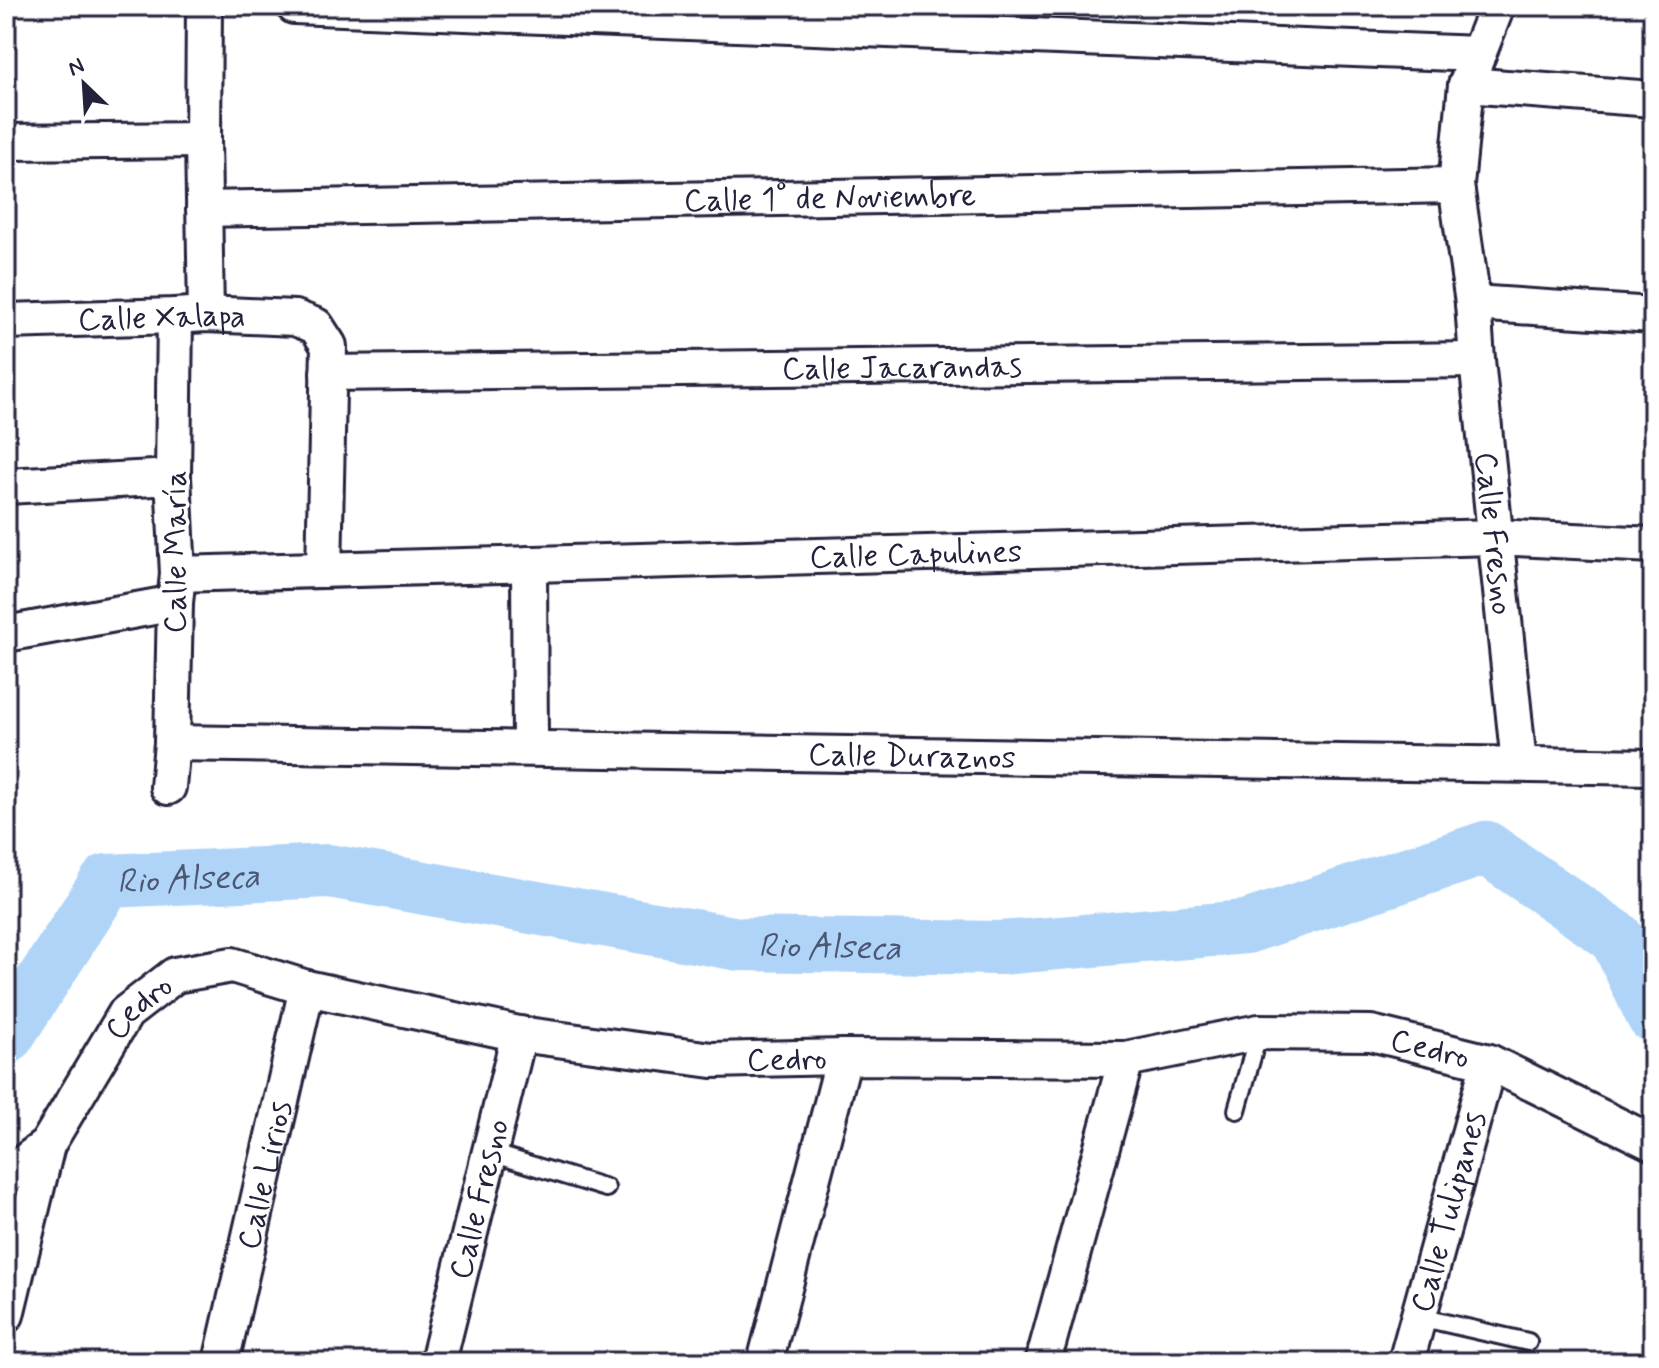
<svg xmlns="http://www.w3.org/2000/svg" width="1659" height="1368" font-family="Mynerve,sans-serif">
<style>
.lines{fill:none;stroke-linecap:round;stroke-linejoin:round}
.river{stroke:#afd4f8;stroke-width:54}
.lane-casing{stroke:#22223b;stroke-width:22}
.street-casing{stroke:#22223b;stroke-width:40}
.lane{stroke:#fff;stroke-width:16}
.street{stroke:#fff;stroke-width:34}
.labels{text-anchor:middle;stroke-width:7;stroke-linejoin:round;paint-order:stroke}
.street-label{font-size:32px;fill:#22223b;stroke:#fff}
.water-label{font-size:34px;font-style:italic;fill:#4c5774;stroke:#fff}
</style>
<rect width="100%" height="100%" fill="#fff"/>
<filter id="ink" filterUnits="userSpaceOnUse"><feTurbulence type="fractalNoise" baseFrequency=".0125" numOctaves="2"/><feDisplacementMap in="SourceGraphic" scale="16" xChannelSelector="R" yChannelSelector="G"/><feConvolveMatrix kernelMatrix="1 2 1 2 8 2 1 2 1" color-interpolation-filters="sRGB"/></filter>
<g filter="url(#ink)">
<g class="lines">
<path class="river" id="s1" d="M 6,1038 L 107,881 L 329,871 L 739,944 L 1001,948 L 1246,927 L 1486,848 L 1616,937 L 1653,1016"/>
<g class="lane-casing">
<g id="lane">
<polyline points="1237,1110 1259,1032"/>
<polyline points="488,1152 606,1188"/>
<polyline points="1419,1317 1528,1342"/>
</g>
</g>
<g class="street-casing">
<g id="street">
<polyline points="204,6 203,140 206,314"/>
<polyline points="294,6 1478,54"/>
<path id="s2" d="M 1497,6 L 1466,85 L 1456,185 L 1473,303 L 1477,360 L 1519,764"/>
<polyline points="1466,85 1653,99"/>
<polyline points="6,142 203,140"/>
<path id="s3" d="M 204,209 L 1456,185"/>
<polyline points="1473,303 1653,315"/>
<path id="s4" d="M 6,321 L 175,316 L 206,314 L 295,318 L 316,326 L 329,346 L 324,570"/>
<path id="s5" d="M 328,373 L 1477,360"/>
<polyline points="6,486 173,477"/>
<polyline points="529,564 530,748"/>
<path id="s6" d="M 178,574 L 1495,537 L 1653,545"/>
<polyline points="6,634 175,603"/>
<path id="s7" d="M 172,743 L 1653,767"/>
<polyline points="168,787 172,743 175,603 178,574 173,477 175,316"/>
<path id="s8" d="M 6,1176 L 47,1145 L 126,1013 L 175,975 L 232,965 L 307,988 L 519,1034 L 712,1060 L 844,1057 L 1126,1059 L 1259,1032 L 1371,1033 L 1489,1062 L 1653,1143"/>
<polyline points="6,1315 47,1145"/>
<path id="s9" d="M 221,1362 L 307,988"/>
<path id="s10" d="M 438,1362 L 519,1034"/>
<polyline points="765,1362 844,1057"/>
<polyline points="1043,1362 1126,1059"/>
<path id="s11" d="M 1406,1362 L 1489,1062"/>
</g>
</g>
<use href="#lane" class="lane"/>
<use href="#street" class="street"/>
</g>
</g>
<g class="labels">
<g class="street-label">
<text dy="11" stroke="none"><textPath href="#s3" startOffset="626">Calle 1° de Noviembre</textPath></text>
<text dy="11" stroke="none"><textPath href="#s4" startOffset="156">Calle Xalapa</textPath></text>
<text dy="11" stroke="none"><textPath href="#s5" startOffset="574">Calle Jacarandas</textPath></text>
<text dy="11" stroke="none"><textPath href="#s2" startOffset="536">Calle Fresno</textPath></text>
<text transform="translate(174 552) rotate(-90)" y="11">Calle María</text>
<text dy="11" stroke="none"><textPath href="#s6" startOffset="738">Calle Capulines</textPath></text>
<text dy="11" stroke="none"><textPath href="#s7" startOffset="740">Calle Duraznos</textPath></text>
<text dy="11" stroke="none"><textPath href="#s8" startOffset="218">Cedro</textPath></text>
<text dy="11" stroke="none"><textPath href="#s8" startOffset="1538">Cedro</textPath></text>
<text dy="11" stroke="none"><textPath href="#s8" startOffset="890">Cedro</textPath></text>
<text dy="11" stroke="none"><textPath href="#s9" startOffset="192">Calle Lirios</textPath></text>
<text dy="11" stroke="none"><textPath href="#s10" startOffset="168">Calle Fresno</textPath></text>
<text dy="11" stroke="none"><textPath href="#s11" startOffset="156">Calle Tulipanes</textPath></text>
</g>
<g class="water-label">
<text dy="12" stroke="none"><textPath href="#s1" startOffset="268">Rio Alseca</textPath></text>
<text dy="12" stroke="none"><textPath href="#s1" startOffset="916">Rio Alseca</textPath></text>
</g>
</g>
<rect width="1659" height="1368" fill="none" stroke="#fff" stroke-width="32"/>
<rect x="16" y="16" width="1627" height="1336" fill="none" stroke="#22223b" stroke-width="3" filter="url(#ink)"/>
<g transform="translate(84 84) rotate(335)" stroke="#ffffff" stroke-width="6" paint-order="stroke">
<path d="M0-6L14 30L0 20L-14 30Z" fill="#22223b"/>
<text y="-12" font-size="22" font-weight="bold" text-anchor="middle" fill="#22223b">N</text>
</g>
</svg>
